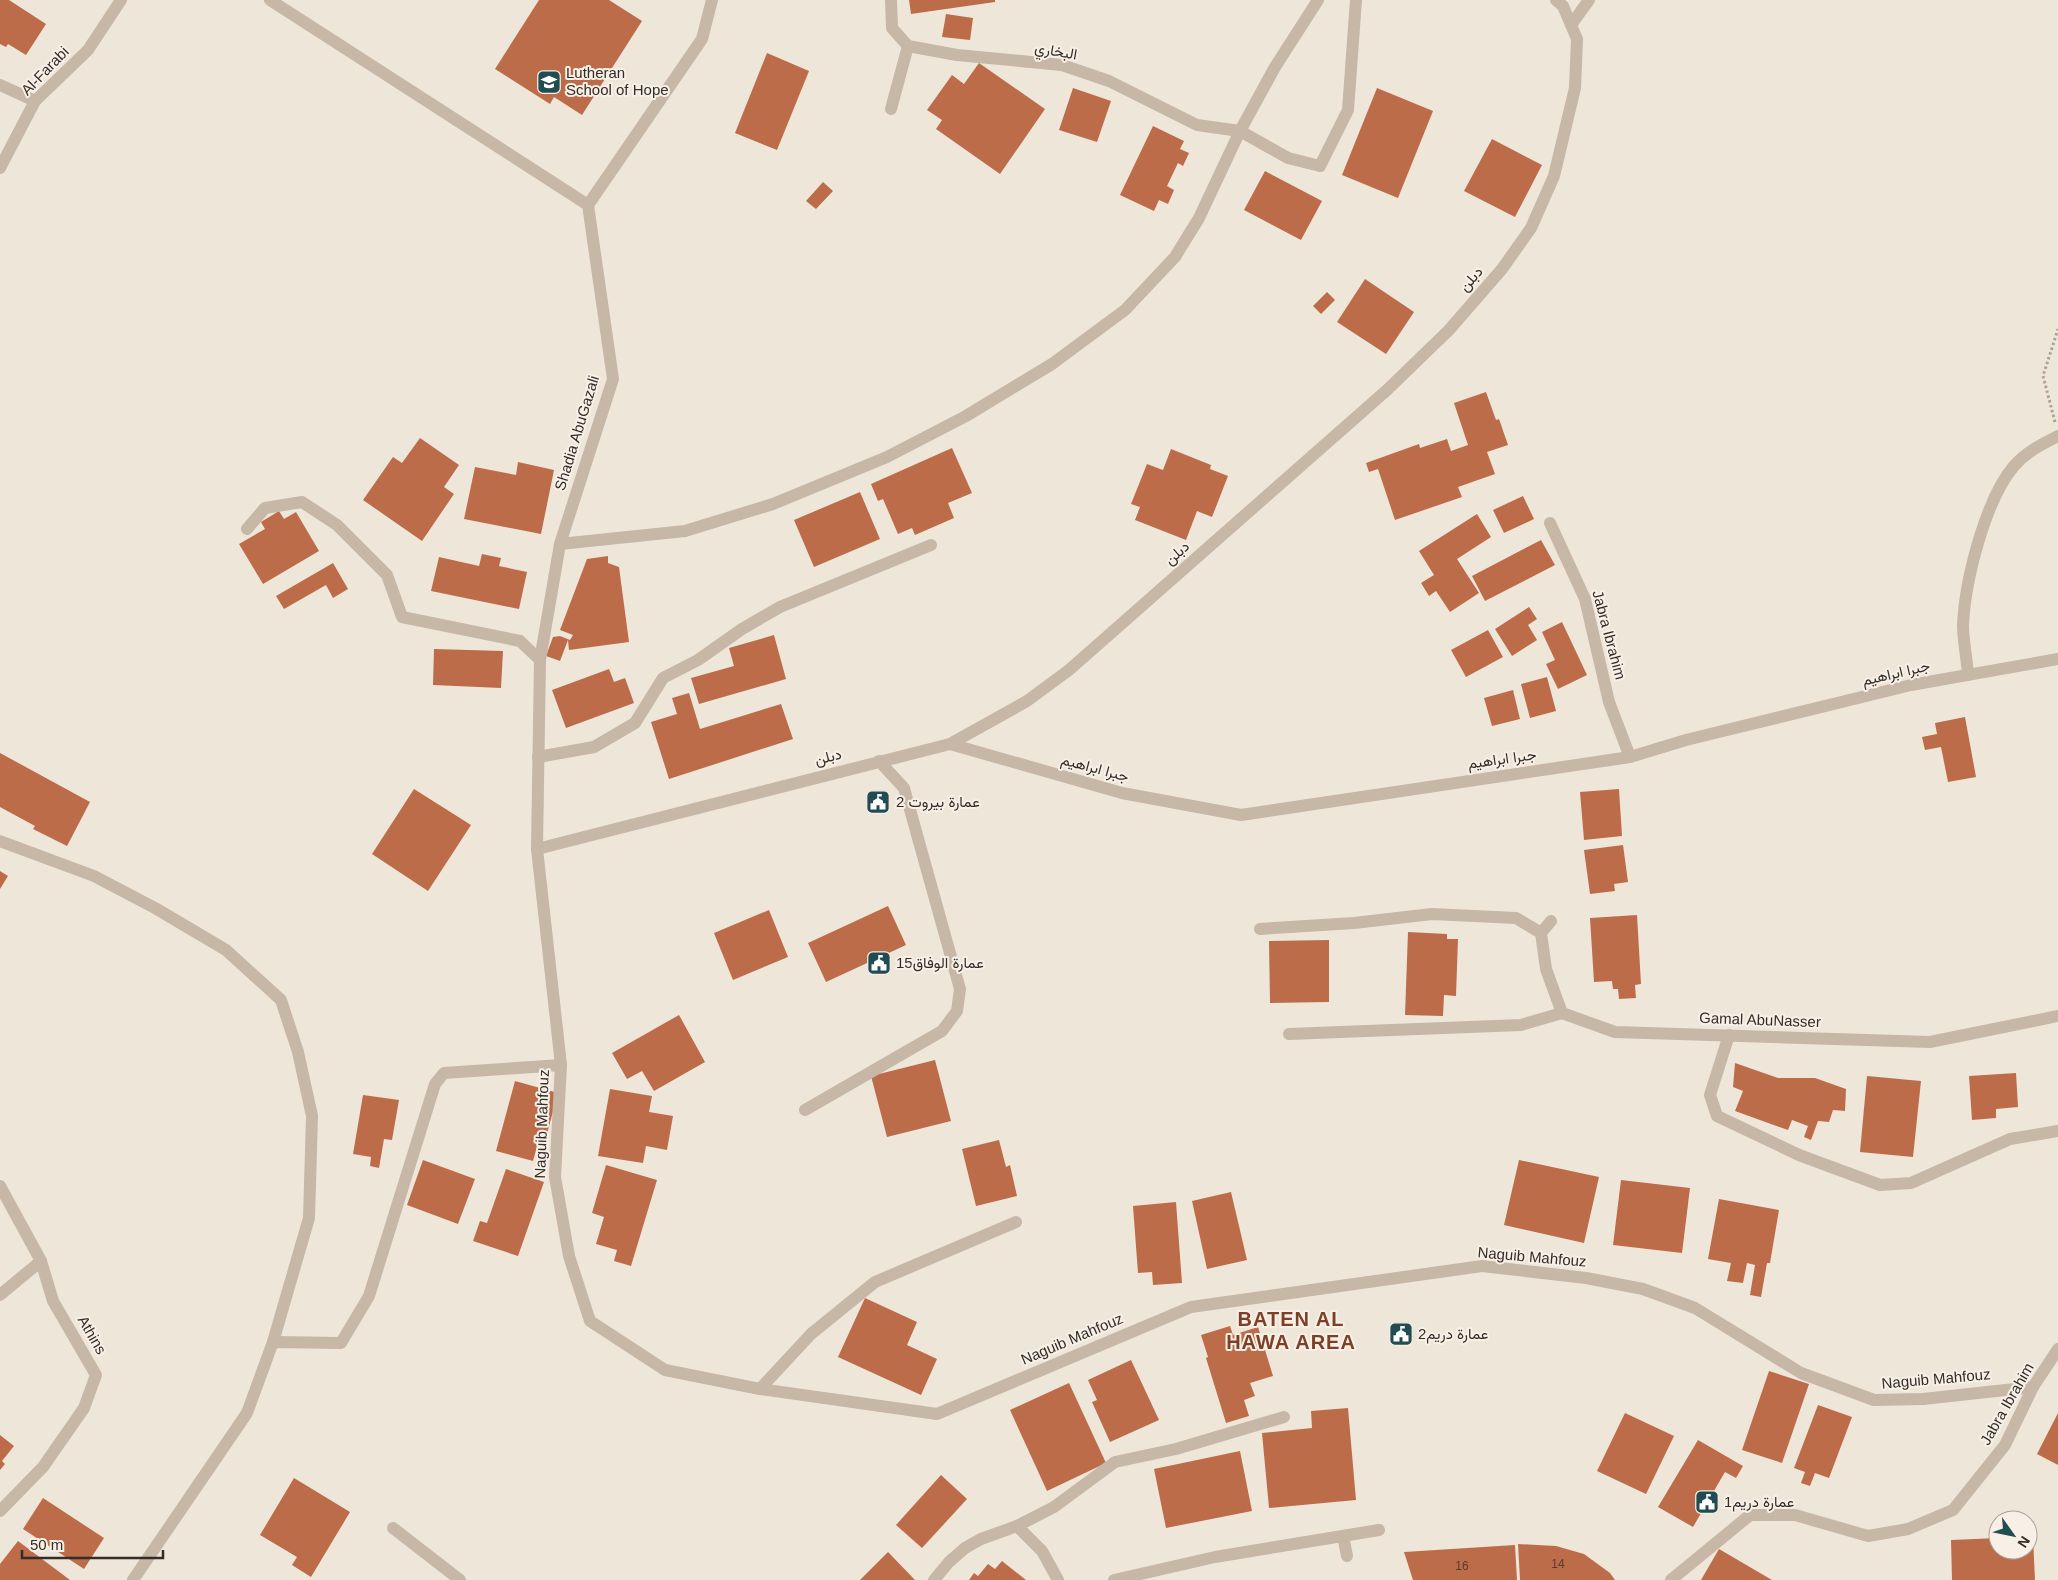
<svg xmlns="http://www.w3.org/2000/svg" width="2058" height="1580" font-family="Arial,Vazirmatn,sans-serif">
<style>
.building{fill:#bd6c4a}
.lines{fill:none;stroke-linecap:round;stroke-linejoin:round}
.path{stroke:#b2a191;stroke-width:3;stroke-dasharray:2.5 2.5;stroke-linecap:butt}
.minor{stroke:#c6b7a7;stroke-width:12}
.labels{text-anchor:middle;stroke-width:4;stroke-linejoin:round;paint-order:stroke}
.number-label{font-size:12px;fill:#563c30}
.street-label{font-size:15px;fill:#332c27;stroke:#f8f0e6}
.poi-label{font-size:15px;fill:#332c27;stroke:#f8f0e6;text-anchor:start}
.district-label{font-size:20px;font-weight:bold;letter-spacing:1px;fill:#7d3f26;stroke:#f8f0e6}
</style>
<rect width="100%" height="100%" fill="#efe6da"/>
<g class="building">
<polygon points="0,0 9,0 46,24 26,55 8,44 6,47 0,44"/>
<polygon points="539,0 609,0 642,21 582,115 554,97 550,104 495,69"/>
<polygon points="909,0 995,0 995,2 911,14"/>
<polygon points="946,14 973,18 970,40 942,37"/>
<polygon points="767,53 809,71 777,150 735,133"/>
<polygon points="979,63 1045,109 1000,174 936,129 942,120 927,110 952,75 964,84"/>
<polygon points="1073,88 1111,101 1097,142 1059,130"/>
<polygon points="1377,88 1433,111 1398,198 1342,175"/>
<polygon points="1153,126 1184,141 1180,149 1189,153 1183,166 1178,163 1167,186 1174,190 1168,204 1159,200 1154,211 1120,195"/>
<polygon points="1492,139 1542,165 1515,217 1464,191"/>
<polygon points="1265,171 1322,201 1301,240 1244,210"/>
<polygon points="823,182 833,191 816,209 806,201"/>
<polygon points="1365,279 1414,312 1386,354 1337,322"/>
<polygon points="1327,292 1335,300 1321,314 1313,306"/>
<polygon points="1486,392 1496,420 1499,419 1508,445 1487,452 1495,474 1458,487 1462,497 1395,520 1378,469 1369,472 1366,463 1419,444 1420,448 1447,439 1451,451 1468,445 1454,403"/>
<polygon points="420,438 459,465 444,487 454,494 422,541 363,500 393,457 402,463"/>
<polygon points="952,448 972,493 948,503 954,518 915,535 912,528 898,534 883,499 878,501 871,484"/>
<polygon points="1171,449 1211,465 1210,469 1228,476 1212,517 1197,511 1186,540 1135,520 1140,507 1131,504 1147,464 1163,470"/>
<polygon points="518,462 554,470 541,534 464,519 475,467 516,475"/>
<polygon points="860,492 880,539 814,567 794,520"/>
<polygon points="1523,496 1534,519 1504,533 1493,510"/>
<polygon points="279,511 284,519 296,512 319,551 263,584 239,544 265,529 261,522"/>
<polygon points="1477,514 1491,537 1457,559 1479,593 1450,612 1436,591 1429,596 1421,583 1434,575 1419,551"/>
<polygon points="1541,540 1555,565 1485,601 1472,576"/>
<polygon points="482,554 501,558 499,566 527,572 519,609 431,591 439,557 479,566"/>
<polygon points="608,556 608,563 619,567 629,642 569,650 568,640 560,661 546,656 553,637 560,636 570,640 573,635 560,630 587,559"/>
<polygon points="333,563 348,589 333,598 326,585 284,609 276,596"/>
<polygon points="1529,607 1537,619 1528,625 1537,640 1512,656 1495,629"/>
<polygon points="1562,622 1587,675 1558,689 1546,664 1555,660 1542,632"/>
<polygon points="1488,630 1503,657 1466,677 1451,650"/>
<polygon points="774,635 786,679 699,704 691,678 734,666 729,648"/>
<polygon points="434,649 503,651 501,688 433,685"/>
<polygon points="609,669 614,682 625,678 634,703 566,728 552,690"/>
<polygon points="1547,677 1556,711 1530,718 1521,684"/>
<polygon points="1513,690 1520,719 1492,726 1484,698"/>
<polygon points="689,693 700,729 781,704 793,739 669,779 651,722 677,714 672,698"/>
<polygon points="1965,717 1976,777 1948,782 1941,747 1925,750 1922,737 1937,734 1935,723"/>
<polygon points="0,753 90,802 67,846 33,829 35,826 0,807"/>
<polygon points="414,789 471,825 428,891 372,854"/>
<polygon points="1619,789 1622,836 1584,840 1580,792"/>
<polygon points="1623,845 1628,882 1614,884 1615,891 1590,894 1584,850"/>
<polygon points="0,871 8,876 0,889"/>
<polygon points="888,906 906,945 826,982 808,943"/>
<polygon points="769,910 788,957 733,980 714,933"/>
<polygon points="1637,915 1641,984 1635,985 1636,998 1619,999 1618,989 1613,989 1612,981 1594,982 1590,918"/>
<polygon points="1408,932 1447,934 1447,939 1458,939 1456,996 1444,995 1443,1016 1405,1015"/>
<polygon points="1329,940 1329,1002 1270,1003 1269,941"/>
<polygon points="679,1015 705,1062 654,1091 642,1071 627,1079 612,1053"/>
<polygon points="935,1060 951,1121 887,1137 871,1076"/>
<polygon points="1735,1063 1778,1078 1815,1078 1846,1089 1845,1111 1833,1110 1829,1122 1818,1121 1811,1140 1804,1137 1808,1126 1792,1120 1788,1130 1735,1111 1743,1091 1733,1087"/>
<polygon points="2016,1073 2018,1107 1996,1109 1996,1118 1972,1120 1969,1076"/>
<polygon points="1867,1076 1921,1081 1913,1157 1860,1152"/>
<polygon points="515,1081 558,1093 544,1145 538,1143 533,1161 496,1151"/>
<polygon points="610,1089 652,1096 649,1112 673,1116 667,1150 646,1146 643,1163 598,1156"/>
<polygon points="363,1095 399,1100 392,1140 384,1139 379,1168 370,1166 371,1157 353,1154"/>
<polygon points="999,1140 1006,1167 1010,1165 1017,1196 976,1206 962,1149"/>
<polygon points="423,1160 475,1179 458,1224 407,1205"/>
<polygon points="1519,1160 1599,1177 1584,1243 1504,1225"/>
<polygon points="606,1165 657,1180 631,1266 614,1261 617,1250 596,1244 604,1217 592,1213"/>
<polygon points="506,1169 544,1182 518,1256 473,1241 480,1221 487,1223"/>
<polygon points="1621,1180 1690,1188 1682,1253 1613,1245"/>
<polygon points="1231,1192 1247,1260 1207,1269 1192,1201"/>
<polygon points="1719,1199 1779,1210 1770,1263 1767,1263 1761,1297 1750,1295 1755,1265 1747,1263 1743,1283 1727,1281 1731,1263 1708,1259"/>
<polygon points="1176,1202 1182,1283 1153,1285 1152,1272 1138,1273 1133,1206"/>
<polygon points="865,1298 917,1322 907,1345 937,1359 921,1395 838,1357"/>
<polygon points="1230,1326 1233,1335 1258,1327 1273,1376 1250,1383 1255,1396 1244,1400 1249,1416 1226,1423 1206,1358 1208,1357 1201,1335"/>
<polygon points="1131,1360 1159,1420 1110,1442 1092,1402 1097,1400 1088,1380"/>
<polygon points="1769,1371 1809,1384 1782,1463 1742,1450"/>
<polygon points="1069,1383 1106,1463 1047,1491 1010,1410"/>
<polygon points="1818,1405 1852,1417 1829,1478 1815,1473 1810,1486 1801,1483 1805,1472 1794,1468"/>
<polygon points="1348,1408 1356,1500 1269,1508 1262,1433 1312,1428 1311,1411"/>
<polygon points="1625,1413 1674,1436 1646,1494 1597,1471"/>
<polygon points="2058,1413 2058,1465 2037,1454"/>
<polygon points="0,1435 14,1446 2,1461 5,1464 0,1470"/>
<polygon points="1698,1440 1743,1466 1736,1478 1725,1472 1693,1527 1658,1507"/>
<polygon points="1240,1451 1252,1511 1166,1528 1154,1469"/>
<polygon points="941,1475 967,1499 922,1548 896,1525"/>
<polygon points="294,1478 350,1512 311,1577 292,1565 297,1557 260,1535"/>
<polygon points="43,1498 104,1538 84,1569 23,1529"/>
<polygon points="2028,1537 2033,1537 2035,1580 1952,1580 1951,1540 1998,1538 1998,1550 2028,1550"/>
<polygon points="18,1541 70,1580 0,1580 0,1564"/>
<polygon points="1518,1544 1556,1546 1584,1554 1610,1573 1615,1580 1520,1580"/>
<polygon points="1515,1545 1517,1580 1413,1580 1404,1552"/>
<polygon points="1719,1549 1772,1580 1701,1580"/>
<polygon points="888,1552 915,1580 860,1580"/>
<polygon points="1002,1561 1026,1580 969,1580 974,1573 978,1576 988,1564 995,1569"/>
</g>
<g class="lines">
<polyline class="path" points="2055,422 2043,376 2058,329"/>
<g class="minor">
<polyline points="270,0 588,205"/>
<polyline points="712,0 702,39 588,205 613,379 560,544 540,660 537,849 561,1065 555,1177 569,1256 590,1321 665,1370 760,1389 937,1414 1191,1307 1482,1266 1586,1278 1643,1289 1695,1308 1801,1373 1874,1400 1923,1399 2033,1387"/>
<polyline points="891,0 892,28 908,46 957,55 1062,65 1109,81 1197,125 1240,131 1288,158 1320,166 1348,110 1356,0"/>
<polyline points="1571,25 1589,0"/>
<polyline points="0,85 35,101"/>
<polyline points="891,109 908,46"/>
<polyline points="0,168 35,101 88,50 121,0"/>
<polyline points="1550,523 1585,599 1609,702 1630,757"/>
<polyline points="247,529 265,508 302,502 337,525 387,575 402,617 520,641 540,660"/>
<polyline points="560,544 685,531 773,504 887,457 966,416 1052,364 1125,310 1175,257 1199,218 1240,131 1275,67 1318,0"/>
<path d="M 1968,675 C 1967,659 1963,641 1963,625 C 1965,581 1985,500 2014,466 C 2026,452 2042,444 2058,436"/>
<polyline points="950,744 1122,793 1241,815 1630,757 1686,740 1911,685 2058,659"/>
<polyline points="538,757 594,747 635,723 663,678 698,660 742,629 780,607 931,545"/>
<polyline points="0,841 94,876 155,908 226,950 281,1000 298,1052 312,1116 309,1218 273,1342"/>
<polyline points="537,849 950,744 1027,701 1069,670 1387,390 1449,330 1502,269 1531,228 1554,176 1575,88 1577,39 1563,6 1556,0"/>
<polyline points="1551,921 1541,933 1546,969 1562,1013 1615,1032 1930,1042 2058,1016"/>
<polyline points="1260,929 1354,923 1432,914 1516,918 1541,933"/>
<polyline points="1289,1034 1521,1025 1562,1013"/>
<polyline points="1729,1035 1710,1095 1717,1116 1799,1155 1880,1185 1911,1183 2010,1139 2058,1131"/>
<polyline points="805,1110 942,1031 957,1011 960,989 904,788 879,761"/>
<polyline points="0,1186 41,1261 53,1301 96,1375 84,1408 43,1467 0,1511"/>
<polyline points="0,1295 41,1261"/>
<polyline points="760,1389 811,1334 875,1282 1016,1222"/>
<polyline points="1017,1526 1042,1551 1058,1580"/>
<polyline points="393,1528 460,1580"/>
<polyline points="1343,1536 1347,1556"/>
<polyline points="133,1580 247,1413 273,1342 341,1343 369,1296 435,1084 444,1073 561,1065"/>
<polyline points="934,1580 949,1562 965,1548 981,1539 1017,1526 1054,1507 1115,1462 1176,1449 1284,1417"/>
<polyline points="1114,1580 1215,1557 1379,1530"/>
<polyline points="1671,1580 1750,1515 1795,1515 1868,1536 1908,1529 1953,1510 2005,1445 2033,1387 2058,1349"/>
</g>
</g>
<defs>
<g id="school-square" transform="scale(1.25)"><rect x="-9" y="-9" width="18" height="18" rx="4" fill="#204c52" stroke="#f8f0e6"/><path d="M0-5L7-2L0 1L-7-2ZM-4 1L0 2.5L4 1V4Q0 6-4 4Z" fill="#fff"/></g>
<g id="civic-square" transform="scale(1.25)"><rect x="-9" y="-9" width="18" height="18" rx="4" fill="#204c52" stroke="#f8f0e6"/><path d="M-.6-6.5H3V-4.5H.6V-3L4-1V1h2V6H-6V1h2V-1L-.6-3ZM-1.2 2.5V6h2.4V2.5Z" fill="#fff"/></g>
</defs>
<g fill-rule="evenodd">
<use href="#school-square" x="549" y="82"/>
<use href="#civic-square" x="878" y="802"/>
<use href="#civic-square" x="879" y="963"/>
<use href="#civic-square" x="1401" y="1334"/>
<use href="#civic-square" x="1707" y="1502"/>
</g>
<g class="labels">
<g class="number-label">
<text x="1558" y="1568">14</text>
<text x="1462" y="1570">16</text>
</g>
<g class="street-label">
<text transform="translate(1056 51) rotate(10)" y="5">البخاري</text>
<text transform="translate(45 71) rotate(-46)" y="5">Al-Farabi</text>
<text transform="translate(1471 279) rotate(-49)" y="5">دبلن</text>
<text transform="translate(577 433) rotate(-73)" y="5">Shadia AbuGazali</text>
<text transform="translate(1177 553) rotate(-41)" y="5">دبلن</text>
<text transform="translate(1609 635) rotate(75)" y="5">Jabra Ibrahim</text>
<text transform="translate(1896 673) rotate(-13)" y="5">جبرا ابراهيم</text>
<text transform="translate(828 757) rotate(-15)" y="5">دبلن</text>
<text transform="translate(1502 759) rotate(-8)" y="5">جبرا ابراهيم</text>
<text transform="translate(1095 768) rotate(15)" y="5">جبرا ابراهيم</text>
<text transform="translate(1760 1020) rotate(2)" y="5">Gamal AbuNasser</text>
<text transform="translate(542 1124) rotate(-88)" y="5">Naguib Mahfouz</text>
<text transform="translate(1532 1257) rotate(5)" y="5">Naguib Mahfouz</text>
<text transform="translate(92 1335) rotate(60)" y="5">Athins</text>
<text transform="translate(1072 1339) rotate(-23)" y="5">Naguib Mahfouz</text>
<text transform="translate(1936 1379) rotate(-5)" y="5">Naguib Mahfouz</text>
<text transform="translate(2007 1404) rotate(-60)" y="5">Jabra Ibrahim</text>
</g>
<g class="poi-label">
<text x="566" y="78">Lutheran<tspan x="566" dy="17">School of Hope</tspan></text>
<text x="896" y="807">عمارة بيروت 2</text>
<text x="896" y="968">عمارة الوفاق15</text>
<text x="1418" y="1339">عمارة دريم2</text>
<text x="1724" y="1507">عمارة دريم1</text>
</g>
<g class="district-label">
<text x="1291" y="1326">BATEN AL<tspan x="1291" dy="23">HAWA AREA</tspan></text>
</g>
</g>
<g transform="translate(2013 1535) rotate(123)"><circle r="24" fill="#f8f0e6" stroke="#a9a29a"/>
<path d="M0-4L9 19L0 12L-9 19Z" fill="#204c52"/>
<text y="-8" font-size="14" font-weight="bold" text-anchor="middle" fill="#332c27">N</text>
</g>
<path d="M22 1550v8h141v-8" fill="none" stroke="#332c27" stroke-width="2.5"/>
<text x="30" y="1550" font-size="15" fill="#332c27" stroke="#f8f0e6" stroke-width="4" paint-order="stroke">50 m</text>
</svg>
